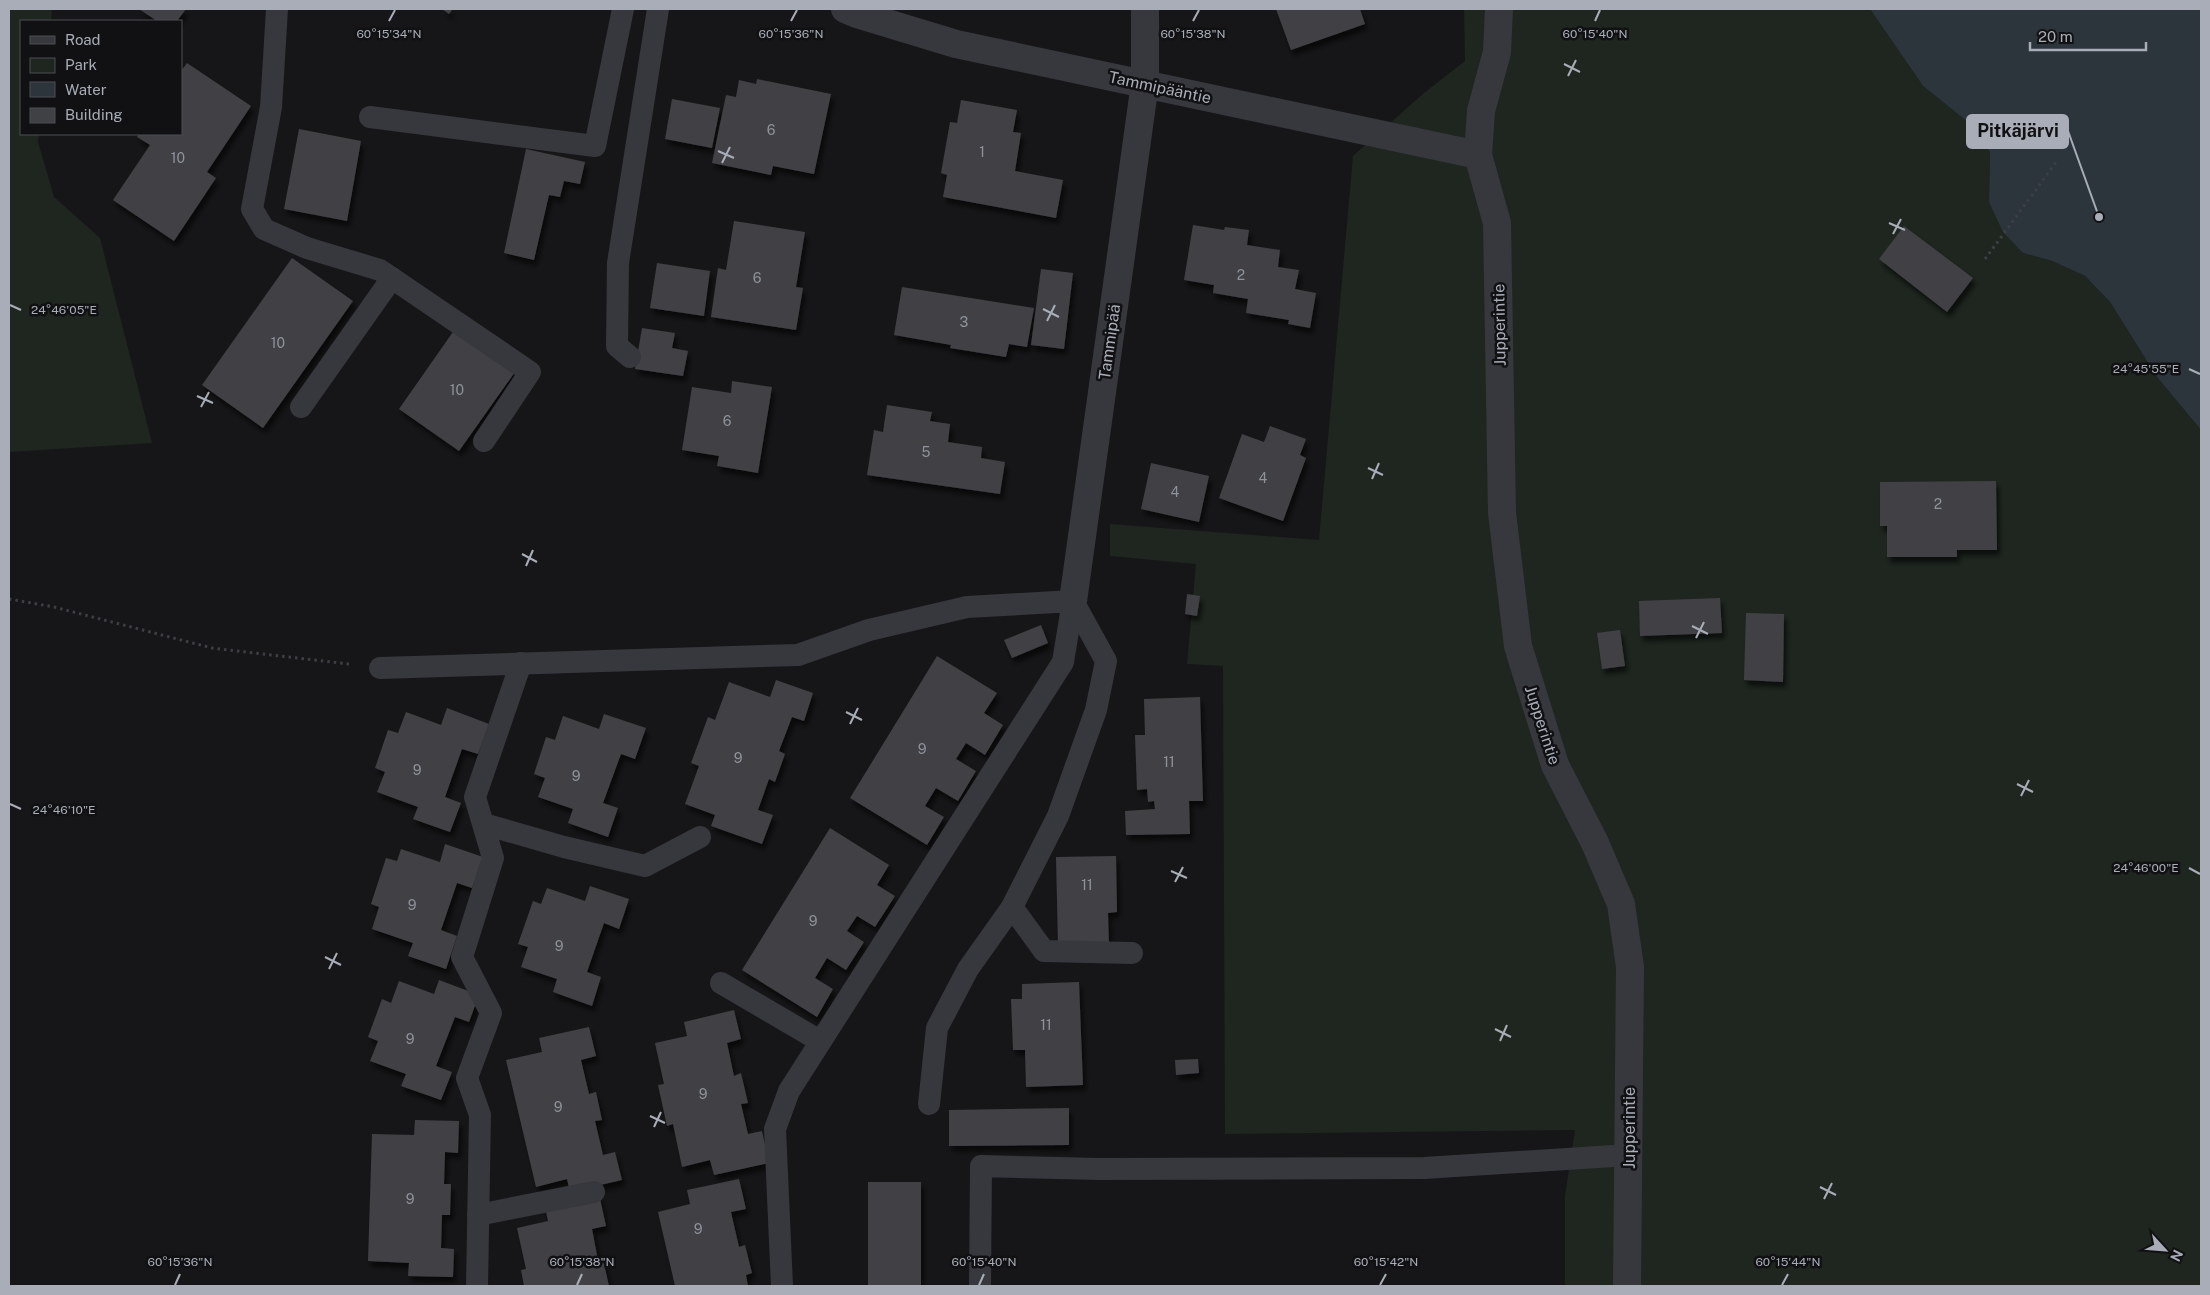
<svg xmlns="http://www.w3.org/2000/svg" width="2210" height="1295" font-family="'Public Sans',sans-serif">
<style>
.green{fill:#1e261f}
.water{fill:#2c353c}
.building{fill:#404145;filter:url(#shadow)}
.lines{fill:none;stroke-linecap:round;stroke-linejoin:round}
.path{stroke:#3d3f44;stroke-width:3;stroke-dasharray:2.5 4;stroke-linecap:butt}
.service{stroke:#37383d;stroke-width:22}
.minor{stroke:#37383d;stroke-width:28}
.tertiary{stroke:#37383d;stroke-width:28}
.ticks{fill:none;stroke:#a8adb8;stroke-width:2}
.labels{text-anchor:middle;stroke-width:5;stroke-linejoin:round;paint-order:stroke}
.number-label{font-size:14px;fill:#8e929b}
.street-label{font-size:16px;fill:#a8adb8;stroke:#111113}
.ticks-label{font-size:12px;text-anchor:middle;fill:#a8adb8;stroke:#111113;stroke-width:5;stroke-linejoin:round;paint-order:stroke}
.leader{fill:none;stroke:#a8adb8;stroke-width:2}
.callout-dot{fill:#a8adb8;stroke:#111113;stroke-width:2}
.callout{fill:#a8adb8;stroke:#a8adb8;stroke-width:2}
.callout-label{font-size:18px;text-anchor:middle;font-weight:bold;fill:#111}
</style>
<defs>
<filter id="shadow"><feDropShadow dx="3" dy="5.5" stdDeviation="2.5" flood-color="#0009"/></filter>
</defs>
<rect width="100%" height="100%" fill="#161618"/>
<g class="green">
<polygon points="9,9 52,9 51,21 21,21 21,134 39,134 38,142 54,197 100,238 152,443 9,452"/>
<polygon points="1464,9 1870,9 1923,86 1969,123 1990,152 1989,202 2023,253 2052,261 2085,276 2110,302 2157,377 2201,430 2201,1286 1565,1286 1565,1196 1575,1130 1225,1134 1223,666 1187,664 1196,564 1110,556 1110,524 1319,540 1353,156 1424,93 1465,61"/>
</g>
<polygon class="water" points="1870,9 2201,9 2201,430 2157,377 2110,302 2085,276 2052,261 2023,253 2003,232 1989,202 1990,152 1969,123 1923,86"/>
<g class="building">
<polygon points="139,9 186,9 177,21 157,21"/>
<polygon points="442,9 453,9 449,14"/>
<polygon points="1276,9 1360,9 1365,24 1291,50"/>
<polygon points="187,63 251,106 207,172 216,178 174,241 113,200 150,145 137,137 139,134 181,134 181,71"/>
<polygon points="757,79 831,94 814,174 773,166 771,175 712,163 726,95 736,97 739,80 756,84"/>
<polygon points="672,99 720,108 712,148 665,139"/>
<polygon points="961,100 1017,110 1013,132 1021,133 1015,171 1063,180 1056,218 943,197 947,175 941,173 950,122 957,123"/>
<polygon points="299,129 361,141 347,221 284,209"/>
<polygon points="526,149 585,162 580,184 564,181 560,197 549,195 534,260 504,253"/>
<polygon points="734,221 805,232 796,287 803,288 796,330 711,317 718,268 726,270"/>
<polygon points="1193,225 1224,230 1225,227 1249,230 1247,245 1280,250 1278,267 1299,270 1295,289 1316,293 1310,328 1288,324 1289,320 1246,313 1248,299 1213,293 1214,285 1184,280"/>
<polygon points="1904,226 1973,278 1947,312 1879,259"/>
<polygon points="292,258 353,301 263,428 202,385"/>
<polygon points="657,263 710,271 704,316 650,308"/>
<polygon points="1041,269 1073,273 1064,349 1031,345"/>
<polygon points="902,287 1034,308 1027,347 1009,344 1006,357 950,348 951,345 894,335"/>
<polygon points="642,328 675,333 672,348 688,351 683,376 635,369"/>
<polygon points="455,329 515,372 459,451 399,409"/>
<polygon points="732,381 772,387 758,473 717,466 719,456 682,450 692,387 731,393"/>
<polygon points="887,405 932,412 930,421 950,424 948,442 982,447 981,458 1005,462 1000,494 867,475 874,430 883,432"/>
<polygon points="1270,426 1306,439 1300,455 1306,458 1283,521 1219,498 1242,434 1264,442"/>
<polygon points="1151,463 1209,476 1199,522 1141,509"/>
<polygon points="1996,481 1997,550 1957,550 1957,557 1887,557 1887,526 1880,526 1880,482"/>
<polygon points="1187,594 1200,596 1197,616 1185,614"/>
<polygon points="1720,598 1722,633 1640,636 1639,601"/>
<polygon points="1746,613 1784,614 1783,682 1744,680"/>
<polygon points="1041,625 1048,643 1012,658 1004,640"/>
<polygon points="1620,630 1625,666 1602,669 1597,633"/>
<polygon points="937,656 997,693 984,713 1003,725 985,755 966,743 956,759 976,771 958,801 936,788 925,806 944,817 927,845 850,798"/>
<polygon points="776,680 813,693 804,721 792,717 779,751 785,754 775,782 769,779 758,810 773,815 762,844 711,826 715,815 685,804 699,766 691,763 708,717 715,720 729,682 770,697"/>
<polygon points="1200,697 1203,801 1189,801 1190,834 1126,835 1125,811 1155,809 1154,801 1148,802 1147,789 1137,790 1135,735 1145,735 1144,699"/>
<polygon points="447,708 489,724 478,754 462,749 445,797 461,803 450,832 413,819 418,807 377,792 385,772 375,768 388,730 398,733 406,712 441,725"/>
<polygon points="604,714 646,728 635,759 621,754 603,803 618,808 608,837 568,823 573,809 538,797 545,778 534,774 546,737 555,740 563,716 599,729"/>
<polygon points="830,828 889,865 877,885 895,896 875,927 857,916 847,931 864,942 846,970 827,958 815,978 833,989 817,1017 742,970"/>
<polygon points="445,844 483,857 472,888 457,883 441,930 457,936 446,969 408,956 413,943 372,929 379,907 371,904 386,858 397,861 401,849 440,862"/>
<polygon points="1116,856 1117,912 1108,913 1109,945 1058,946 1056,857"/>
<polygon points="590,886 629,899 619,929 604,923 587,972 601,977 592,1006 553,992 557,979 521,967 528,947 518,944 533,901 541,904 547,888 585,901"/>
<polygon points="439,980 479,995 469,1022 455,1017 436,1066 452,1072 441,1100 401,1086 406,1074 370,1061 378,1041 368,1037 382,999 391,1003 399,981 434,994"/>
<polygon points="1079,982 1083,1085 1026,1087 1025,1050 1013,1050 1011,999 1022,999 1022,984"/>
<polygon points="734,1010 741,1039 727,1043 734,1076 741,1073 748,1103 741,1104 748,1134 762,1131 769,1163 714,1175 710,1160 682,1167 673,1124 667,1126 658,1085 664,1084 655,1043 687,1036 684,1022"/>
<polygon points="589,1027 596,1056 581,1060 589,1094 596,1092 602,1120 595,1121 603,1155 615,1152 622,1180 570,1192 567,1179 536,1187 506,1060 542,1052 539,1038"/>
<polygon points="1198,1059 1199,1073 1176,1075 1175,1060"/>
<polygon points="1069,1108 1069,1145 949,1146 949,1110"/>
<polygon points="415,1120 459,1121 458,1153 445,1152 444,1184 451,1184 450,1215 442,1215 441,1248 454,1249 453,1277 408,1276 409,1263 368,1261 372,1134 414,1135"/>
<polygon points="739,1179 746,1209 731,1212 739,1247 745,1245 752,1273 746,1275 748,1286 675,1286 658,1212 690,1204 687,1190"/>
<rect x="868" y="1182" width="53" height="104"/>
<polygon points="599,1194 606,1226 592,1229 598,1260 603,1259 609,1286 524,1286 521,1270 526,1269 517,1228 548,1221 545,1206"/>
</g>
<g class="lines">
<g class="path">
<polyline points="1985,259 2057,161"/>
<polyline points="9,599 54,607 212,648 349,664"/>
</g>
<g class="service">
<polyline points="277,9 271,107 252,209 264,229 307,248 380,270 530,372 484,441"/>
<polyline points="370,117 595,146 623,9"/>
<polyline points="630,357 617,346 618,263 658,9"/>
<polyline points="301,407 392,278"/>
<polyline points="380,668 798,655 869,630 967,607 1073,601 1063,662 789,1091 775,1129 782,1286"/>
<polyline points="484,824 564,847 645,866 700,837"/>
<polyline points="1012,907 1044,951 1132,953"/>
<polyline points="721,983 820,1041"/>
<polyline points="929,1104 937,1028 968,969 1012,907 1058,816 1096,710 1106,661 1073,601"/>
<polyline points="478,1215 594,1192"/>
<polyline points="477,1286 480,1115 467,1078 491,1013 462,957 493,858 475,797 521,663"/>
<polyline points="980,1286 981,1166 1100,1169 1424,1168 1629,1155"/>
</g>
<g class="minor">
<polyline points="1478,155 1481,111 1497,52 1499,9"/>
<polyline points="1073,601 1145,83 1145,9"/>
</g>
<polyline class="tertiary" points="845,9 857,14 956,44 1478,155 1497,223 1502,513 1518,646 1555,765 1595,843 1621,904 1630,967 1627,1286"/>
</g>
<path class="ticks" d="M 389,21 L 395,10M 791,21 L 797,10M 1193,21 L 1199,10M 1595,21 L 1600,10M 1564,64 L 1580,72M 1568,76 L 1576,60M 718,151 L 734,158M 722,163 L 730,147M 1889,223 L 1905,230M 1893,234 L 1901,219M 10,305 L 21,310M 1043,309 L 1059,317M 1047,321 L 1055,305M 2189,369 L 2200,374M 197,396 L 213,403M 201,407 L 209,392M 1368,468 L 1383,475M 1372,479 L 1379,463M 522,554 L 537,562M 526,566 L 533,550M 1692,626 L 1708,634M 1696,638 L 1704,622M 846,712 L 862,720M 850,724 L 858,708M 2017,784 L 2033,792M 2021,796 L 2029,780M 10,804 L 21,809M 2189,868 L 2200,874M 1171,871 L 1187,878M 1175,882 L 1183,867M 325,957 L 341,965M 329,969 L 337,953M 1495,1029 L 1511,1037M 1500,1041 L 1507,1025M 650,1116 L 665,1123M 654,1127 L 661,1112M 1820,1187 L 1836,1195M 1824,1199 L 1832,1183M 175,1285 L 180,1274M 577,1285 L 582,1274M 979,1285 L 984,1274M 1380,1285 L 1386,1274M 1782,1285 L 1788,1274"/>
<g class="labels">
<g class="number-label">
<text x="771" y="135">6</text>
<text x="982" y="157">1</text>
<text x="178" y="163">10</text>
<text x="1241" y="280">2</text>
<text x="757" y="283">6</text>
<text x="964" y="327">3</text>
<text x="278" y="348">10</text>
<text x="457" y="395">10</text>
<text x="727" y="426">6</text>
<text x="926" y="457">5</text>
<text x="1263" y="483">4</text>
<text x="1175" y="497">4</text>
<text x="1938" y="509">2</text>
<text x="922" y="754">9</text>
<text x="738" y="763">9</text>
<text x="1169" y="767">11</text>
<text x="417" y="775">9</text>
<text x="576" y="781">9</text>
<text x="1087" y="890">11</text>
<text x="412" y="910">9</text>
<text x="813" y="926">9</text>
<text x="559" y="951">9</text>
<text x="1046" y="1030">11</text>
<text x="410" y="1044">9</text>
<text x="703" y="1099">9</text>
<text x="558" y="1112">9</text>
<text x="410" y="1204">9</text>
<text x="698" y="1234">9</text>
</g>
<g class="street-label">
<text transform="translate(1160 87) rotate(12)" y="6">Tammipääntie</text>
<text transform="translate(1499 325) rotate(-91)" y="6">Jupperintie</text>
<text transform="translate(1109 342) rotate(-82)" y="6">Tammipää</text>
<text transform="translate(1543 725) rotate(72)" y="6">Jupperintie</text>
<text transform="translate(1629 1128) rotate(-90)" y="6">Jupperintie</text>
</g>
</g>
<g class="ticks-label">
<text x="791" y="38">60°15'36"N</text>
<text x="389" y="38">60°15'34"N</text>
<text x="1193" y="38">60°15'38"N</text>
<text x="1595" y="38">60°15'40"N</text>
<text x="64" y="314">24°46'05"E</text>
<text x="2146" y="373">24°45'55"E</text>
<text x="64" y="814">24°46'10"E</text>
<text x="2146" y="872">24°46'00"E</text>
<text x="180" y="1266">60°15'36"N</text>
<text x="582" y="1266">60°15'38"N</text>
<text x="984" y="1266">60°15'40"N</text>
<text x="1386" y="1266">60°15'42"N</text>
<text x="1788" y="1266">60°15'44"N</text>
</g>
<path class="leader" d="M2099 217L2068 131"/>
<circle class="callout-dot" cx="2099" cy="217" r="5"/>
<rect class="callout" x="1967" y="115" width="101" height="33" rx="5"/>
<g class="callout-label">
<text x="2018" y="137">Pitkäjärvi</text>
</g>
<rect width="2210" height="1295" fill="none" stroke="#a8adb8" stroke-width="20"/>
<rect x="20" y="20" width="162" height="115" fill="#111113" stroke="#4d4f55"/>
<rect x="30" y="36" width="25" height="8" fill="#37383d" stroke="#4d4f55"/>
<text x="65" y="45" font-size="15" fill="#a8adb8">Road</text>
<rect x="30" y="58" width="25" height="15" fill="#1e261f" stroke="#4d4f55"/>
<text x="65" y="70" font-size="15" fill="#a8adb8">Park</text>
<rect x="30" y="82" width="25" height="15" fill="#2c353c" stroke="#4d4f55"/>
<text x="65" y="95" font-size="15" fill="#a8adb8">Water</text>
<rect x="30" y="108" width="25" height="15" fill="#404145" stroke="#4d4f55"/>
<text x="65" y="120" font-size="15" fill="#a8adb8">Building</text>
<g transform="translate(2165 1250) rotate(116)" stroke="#111113" stroke-width="4" paint-order="stroke">
<path d="M0-4L9 19L0 12L-9 19Z" fill="#a8adb8"/>
<text y="-8" font-size="14" font-weight="bold" text-anchor="middle" fill="#a8adb8">N</text>
</g>
<path d="M2030 42v8h116v-8" fill="none" stroke="#a8adb8" stroke-width="2.5"/>
<text x="2038" y="42" font-size="15" fill="#a8adb8" stroke="#111113" stroke-width="4" paint-order="stroke">20 m</text>
</svg>
